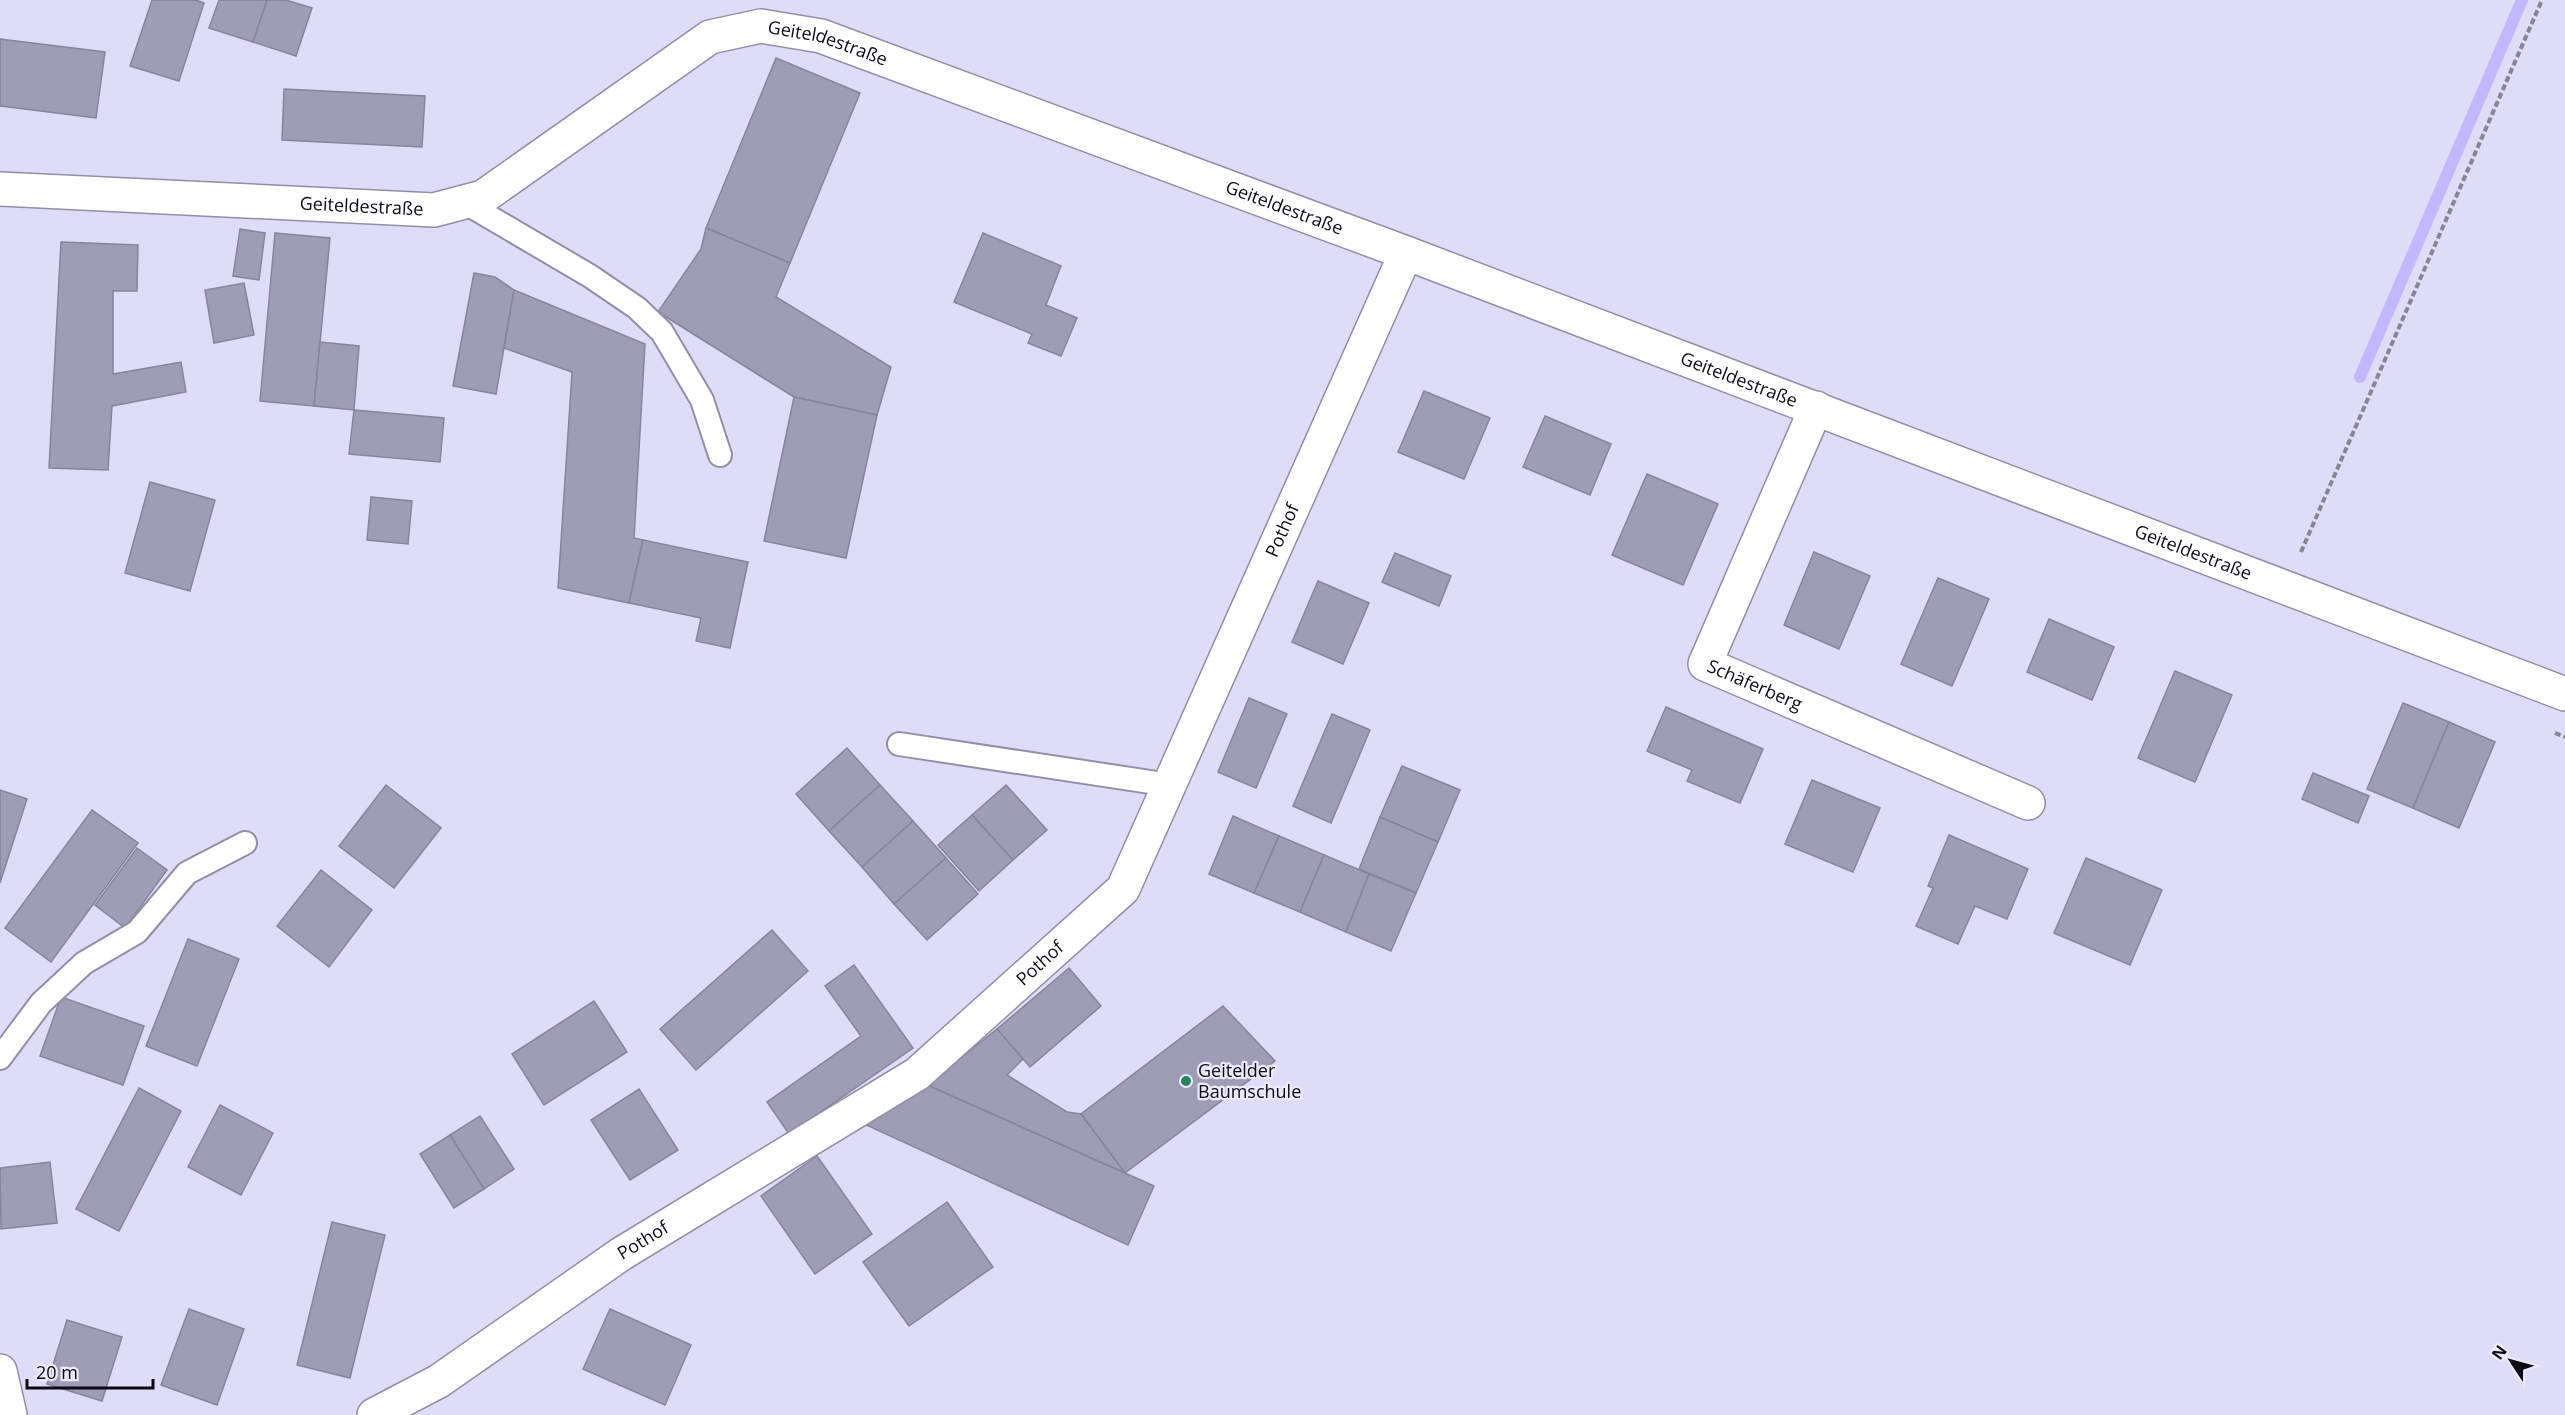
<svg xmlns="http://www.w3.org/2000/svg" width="2565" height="1415" font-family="'Open Sans',sans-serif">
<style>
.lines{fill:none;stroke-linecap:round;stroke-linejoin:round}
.stream{stroke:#c1b9fe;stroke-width:12}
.building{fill:#9f9db6;stroke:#87849d;stroke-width:1.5}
.service-casing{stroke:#918fa7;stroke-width:26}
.minor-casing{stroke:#918fa7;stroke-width:36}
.tertiary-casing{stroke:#918fa7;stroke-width:36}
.path{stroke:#868597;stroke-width:4;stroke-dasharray:6 3;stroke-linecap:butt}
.service{stroke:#fff;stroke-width:22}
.minor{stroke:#fff;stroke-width:33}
.tertiary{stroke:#fff;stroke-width:33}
.poi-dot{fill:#28845a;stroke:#eceafb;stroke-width:2}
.labels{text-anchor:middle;stroke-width:4.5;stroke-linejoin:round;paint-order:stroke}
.street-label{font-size:18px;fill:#0c0b13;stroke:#eceafb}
.poi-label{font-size:18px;fill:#0c0b13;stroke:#eceafb;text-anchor:start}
</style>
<rect width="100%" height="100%" fill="#dedcf6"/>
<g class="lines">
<polyline class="stream" points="2360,377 2522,0"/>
</g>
<g class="building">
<polygon points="152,0 196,0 204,3 179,81 130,66"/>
<polygon points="219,0 267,0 253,42 209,28"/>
<polygon points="267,0 286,0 312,8 296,56 253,42"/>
<polygon points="0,39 105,52 96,118 0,106"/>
<polygon points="776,58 860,93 790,263 706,228"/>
<polygon points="284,89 425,96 422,147 282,140"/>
<polygon points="706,228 790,263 776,297 891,367 877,415 794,397 658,312 701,249"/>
<polygon points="240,229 265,233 259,280 233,276"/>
<polygon points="275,233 330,238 314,406 260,401"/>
<polygon points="983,233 1061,266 1046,305 1077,318 1061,356 1028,343 1032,334 954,302"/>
<polygon points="61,242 138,245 137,291 113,291 113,374 181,362 186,392 112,406 108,470 49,468"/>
<polygon points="474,273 495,277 514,290 496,394 453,386"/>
<polygon points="244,283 254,335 214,343 205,290"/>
<polygon points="514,290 645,344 634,538 643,540 629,603 558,588 572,372 504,348"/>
<polygon points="320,342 359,346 354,410 314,406"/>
<polygon points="1424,391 1490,418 1464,479 1398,452"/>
<polygon points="794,397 877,415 846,558 764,541"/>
<polygon points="354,410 444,418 440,462 349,454"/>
<polygon points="1545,416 1611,444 1590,495 1523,467"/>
<polygon points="1647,474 1718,504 1683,585 1612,555"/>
<polygon points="150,482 215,500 190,591 125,573"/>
<polygon points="371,497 412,501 408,544 367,540"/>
<polygon points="643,540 748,562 730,648 696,641 701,618 629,603"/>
<polygon points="1814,552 1870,576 1839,649 1784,625"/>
<polygon points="1395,553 1451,576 1439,606 1382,582"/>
<polygon points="1938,578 1989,599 1952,686 1901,664"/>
<polygon points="1318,581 1369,603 1343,664 1292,642"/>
<polygon points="2049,619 2114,647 2092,700 2027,672"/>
<polygon points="2175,671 2232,695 2195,782 2138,758"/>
<polygon points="1249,698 1287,714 1256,788 1218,772"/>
<polygon points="2403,703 2449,722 2413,808 2367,789"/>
<polygon points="1666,707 1763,749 1740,803 1687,781 1692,770 1647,751"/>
<polygon points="1332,714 1370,730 1331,823 1293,806"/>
<polygon points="2449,722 2495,742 2459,828 2413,808"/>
<polygon points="847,748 880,785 829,831 796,794"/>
<polygon points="1402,766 1460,790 1438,842 1380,817"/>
<polygon points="2313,773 2369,796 2358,823 2302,799"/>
<polygon points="1812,780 1880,808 1853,872 1785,844"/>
<polygon points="386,785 441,828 394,888 339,846"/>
<polygon points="880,785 913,821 862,867 829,831"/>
<polygon points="1006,785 1047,830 1013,860 972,815"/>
<polygon points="0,790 27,799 0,883"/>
<polygon points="92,810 138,843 51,962 5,928"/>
<polygon points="972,815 1013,860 979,891 938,845"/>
<polygon points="1233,816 1279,836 1254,893 1209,874"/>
<polygon points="1380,817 1438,842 1416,893 1359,869"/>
<polygon points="913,821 946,858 894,904 862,867"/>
<polygon points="1949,835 2028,869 2007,919 1975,906 1958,944 1916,926 1933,888 1928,886"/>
<polygon points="1279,836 1324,855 1300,912 1254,893"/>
<polygon points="137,848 167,870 125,928 95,905"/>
<polygon points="1324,855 1369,874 1346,932 1300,912"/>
<polygon points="946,858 978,894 927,940 894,904"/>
<polygon points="2086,858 2162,890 2130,965 2054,933"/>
<polygon points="321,870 372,910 329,967 277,926"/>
<polygon points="1369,874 1416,893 1391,951 1346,932"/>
<polygon points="772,930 808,971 696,1070 660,1029"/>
<polygon points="188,939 239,959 197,1066 146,1046"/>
<polygon points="854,965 913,1048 789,1134 767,1102 861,1036 825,986"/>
<polygon points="1069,968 1101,1006 1030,1067 997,1029"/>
<polygon points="61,997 144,1026 123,1085 40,1056"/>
<polygon points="594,1001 627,1052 544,1105 512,1054"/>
<polygon points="1223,1006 1275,1061 1125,1173 1081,1114"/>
<polygon points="997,1029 1023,1059 1007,1075 1067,1112 1081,1114 1125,1173 927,1085"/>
<polygon points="927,1085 1154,1186 1128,1245 864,1124"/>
<polygon points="139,1088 181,1111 119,1231 76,1209"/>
<polygon points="639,1089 678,1150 630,1180 591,1120"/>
<polygon points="220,1105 273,1133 241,1195 188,1167"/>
<polygon points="480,1116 514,1169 484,1189 450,1135"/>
<polygon points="450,1135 484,1189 454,1208 420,1154"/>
<polygon points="817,1156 872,1234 815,1274 761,1196"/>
<polygon points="50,1162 57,1223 1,1229 0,1168"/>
<polygon points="947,1202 993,1267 909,1326 863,1262"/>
<polygon points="332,1222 385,1235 350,1378 297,1365"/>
<polygon points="189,1309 244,1329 217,1405 161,1385"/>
<polygon points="610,1309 691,1345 665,1405 583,1369"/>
<polygon points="67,1320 122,1337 102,1401 47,1384"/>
</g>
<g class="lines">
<g class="service-casing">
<g id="service">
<polyline points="464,202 590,276 637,308 662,332 702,400 720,455"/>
<polyline points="899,744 1170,785"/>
<polyline points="0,1058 41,1003 84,963 137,932 187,873 245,843"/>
</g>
</g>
<g class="minor-casing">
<g id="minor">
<path id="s1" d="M 1816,408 L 1705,664 L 2028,803"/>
<polyline points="0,1371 10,1415"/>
<path id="s2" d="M 374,1415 L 439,1381 L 621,1254 L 917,1074 L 1123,889 L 1406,253"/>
</g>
</g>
<g class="tertiary-casing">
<g id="tertiary">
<path id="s3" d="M 0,189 L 434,210 L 483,197 L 710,37 L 761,26 L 821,36 L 1406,253 L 2565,694"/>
</g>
</g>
<g class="path">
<polyline points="2301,552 2542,0"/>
<polyline points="2555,733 2565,737"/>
</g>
<use href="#service" class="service"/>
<use href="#minor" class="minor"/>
<use href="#tertiary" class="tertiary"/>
</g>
<circle class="poi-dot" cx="1186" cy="1081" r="6"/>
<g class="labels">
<g class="street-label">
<text dy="6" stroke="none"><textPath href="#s3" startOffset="884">Geiteldestraße</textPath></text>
<text dy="6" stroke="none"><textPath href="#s3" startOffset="362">Geiteldestraße</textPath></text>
<text dy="6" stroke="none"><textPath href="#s3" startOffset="1370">Geiteldestraße</textPath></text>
<text dy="6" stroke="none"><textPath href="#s3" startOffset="1856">Geiteldestraße</textPath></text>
<text dy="6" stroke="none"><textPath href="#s2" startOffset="1311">Pothof</textPath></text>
<text dy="6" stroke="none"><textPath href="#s3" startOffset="2342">Geiteldestraße</textPath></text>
<text dy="6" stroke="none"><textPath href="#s1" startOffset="333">Schäferberg</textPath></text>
<text dy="6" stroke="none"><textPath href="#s2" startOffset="807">Pothof</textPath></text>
<text dy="6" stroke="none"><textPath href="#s2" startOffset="321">Pothof</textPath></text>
</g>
<g class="poi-label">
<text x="1198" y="1077">Geitelder<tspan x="1198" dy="21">Baumschule</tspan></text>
</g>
</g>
<g transform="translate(2511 1361) rotate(306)" stroke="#eceafb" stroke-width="4.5" paint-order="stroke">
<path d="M0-4.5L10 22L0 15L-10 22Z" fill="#0c0b13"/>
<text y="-9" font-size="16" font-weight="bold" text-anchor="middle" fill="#0c0b13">N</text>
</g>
<path d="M27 1379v9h126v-9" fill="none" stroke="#0c0b13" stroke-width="3"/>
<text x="36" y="1379" font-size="18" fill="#0c0b13" stroke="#eceafb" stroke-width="4.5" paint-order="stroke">20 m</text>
</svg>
